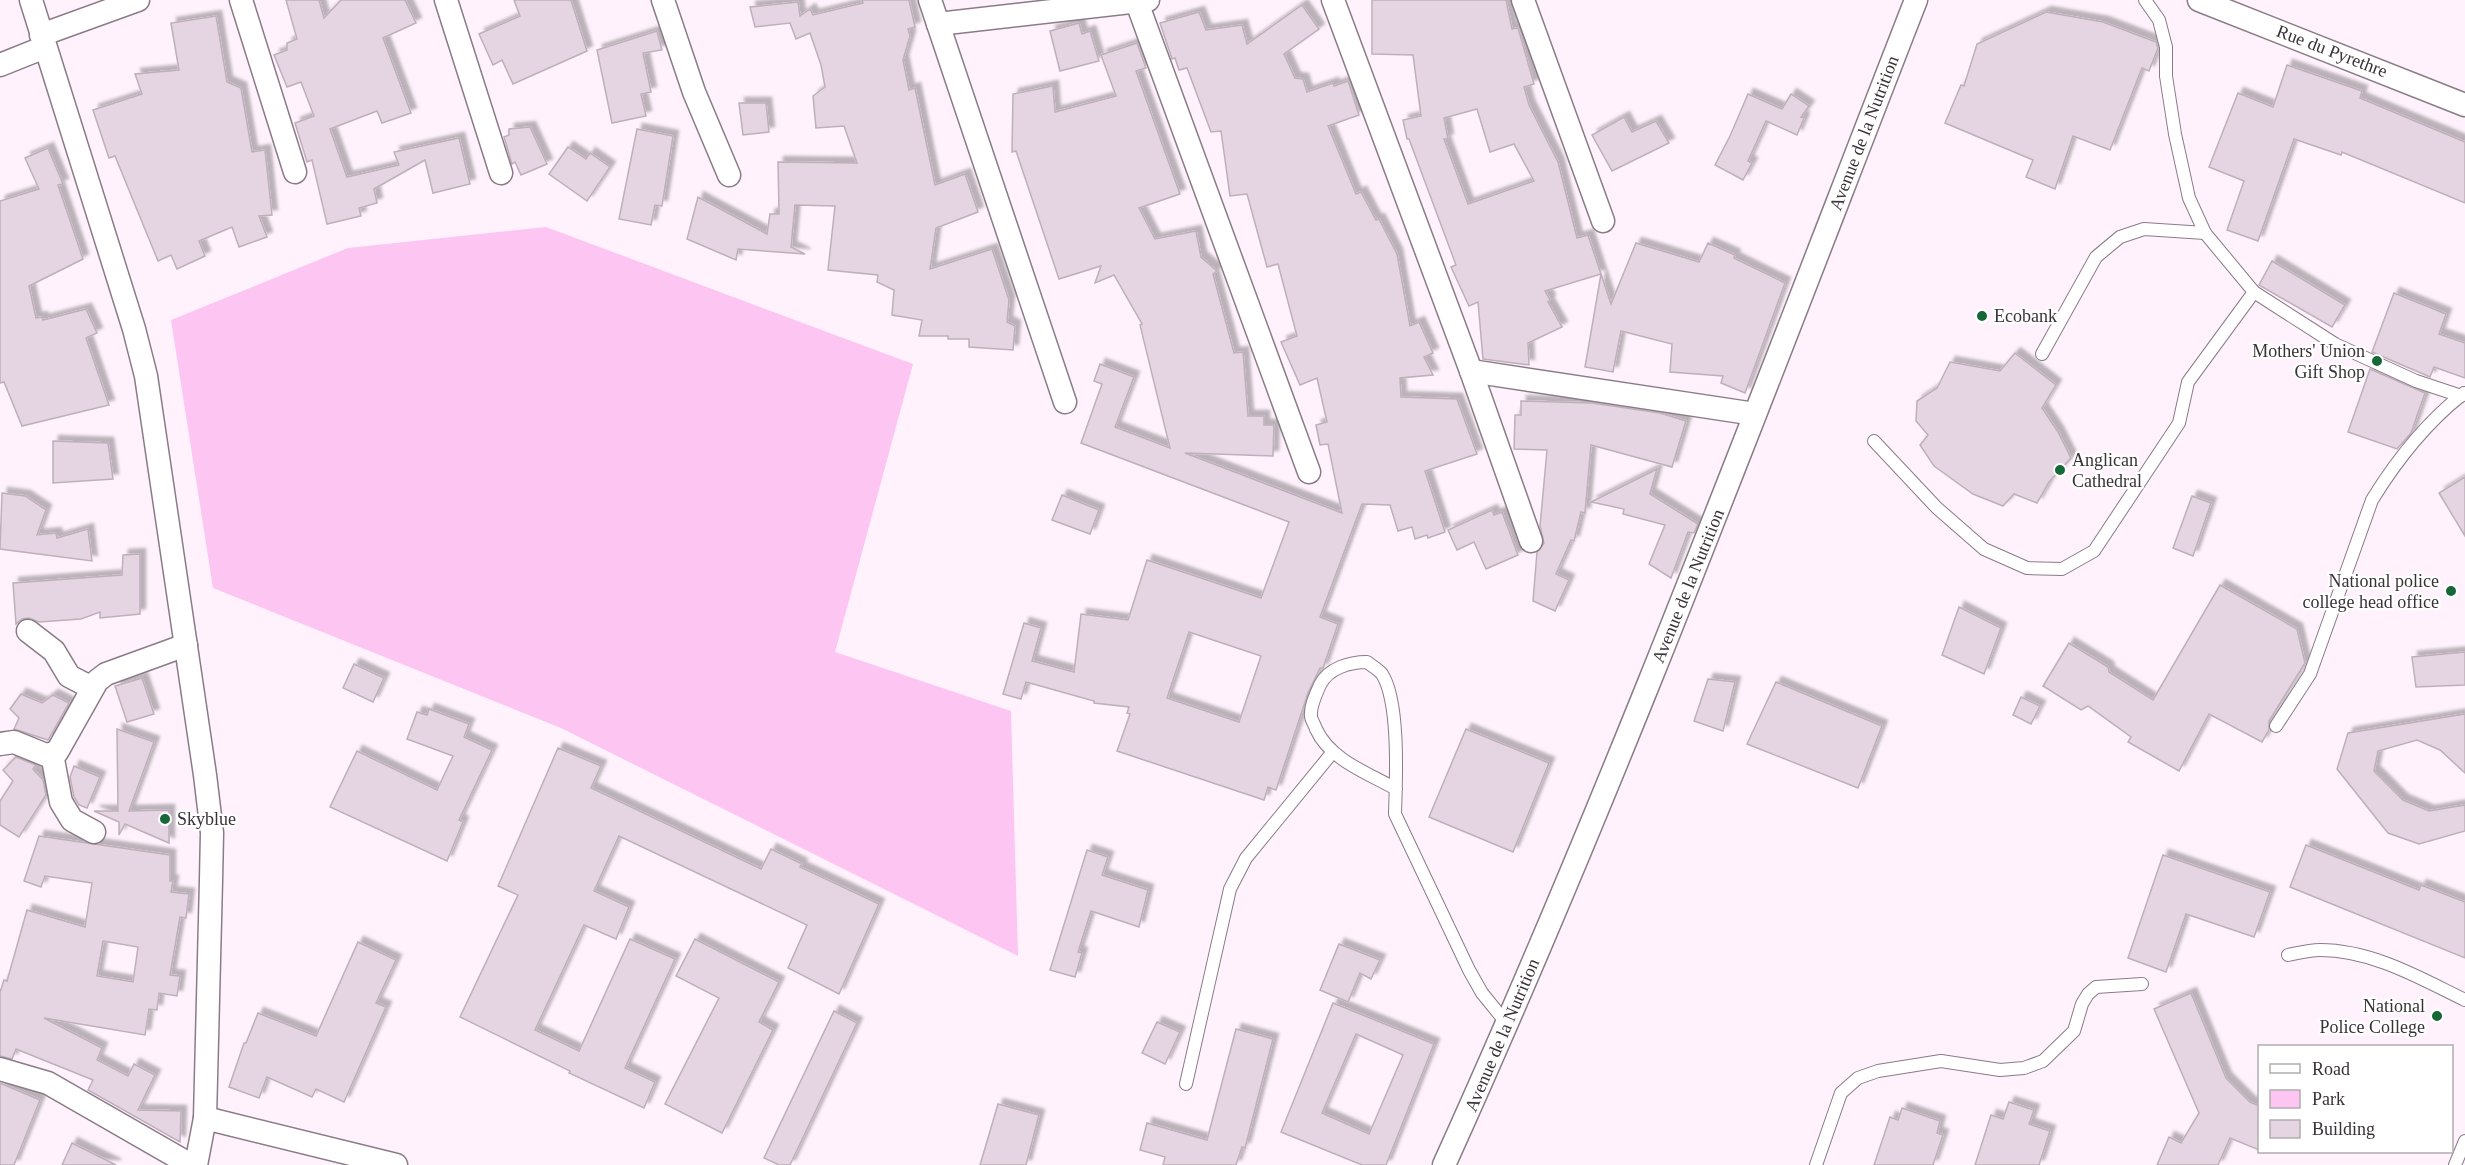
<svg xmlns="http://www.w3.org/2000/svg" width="2465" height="1165" font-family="'Times New Roman',serif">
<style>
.green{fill:#fcc5f2}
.building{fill:#e5d5e2;stroke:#bfafbb;stroke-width:1.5;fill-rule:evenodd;filter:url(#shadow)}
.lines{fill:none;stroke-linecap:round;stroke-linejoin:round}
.lane-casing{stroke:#8a7c87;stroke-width:14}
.street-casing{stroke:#8a7c87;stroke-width:25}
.lane{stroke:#fff;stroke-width:12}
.street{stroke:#fff;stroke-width:22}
.poi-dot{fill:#166838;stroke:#fff;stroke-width:2}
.labels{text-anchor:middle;stroke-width:4.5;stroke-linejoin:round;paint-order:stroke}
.street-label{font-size:18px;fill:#393237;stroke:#fff}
.poi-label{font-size:18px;fill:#393237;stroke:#fff;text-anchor:start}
</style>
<defs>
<filter id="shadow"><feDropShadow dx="5.5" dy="-5.5" stdDeviation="1.5" flood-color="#0004"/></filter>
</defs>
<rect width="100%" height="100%" fill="#fff2fc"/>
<polygon class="green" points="546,227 913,364 835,652 1011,711 1018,956 561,728 213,588 171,320 348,248"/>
<g class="building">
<polygon points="286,0 319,0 324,18 341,0 405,0 416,23 383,38 411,113 382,123 377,111 330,129 347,177 399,165 394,152 459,138 470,184 433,193 425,160 374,189 377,203 359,208 361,216 327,224 312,160 307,162 295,123 314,116 301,82 287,87 274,55 287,50 287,43 297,39"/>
<polygon points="514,0 571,0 587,51 513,84 502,60 493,65 479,34 520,16"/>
<polygon points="862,0 909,0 915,27 908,29 910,36 903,60 909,90 915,88 935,185 965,174 978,212 936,228 930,269 992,249 1009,300 1007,322 1015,326 1013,350 969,347 969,339 948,339 948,336 919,336 922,320 892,315 894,290 877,282 878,275 828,270 835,206 795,205 791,247 805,254 738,249 736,260 687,239 698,197 767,234 770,214 779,214 778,162 857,163 844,126 816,128 813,96 825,87 821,65 810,33 796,39 790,23 755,27 750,7 798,2 800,16 810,9 813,15 863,3"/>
<path d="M 1372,0 L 1506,0 L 1512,29 L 1518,28 L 1534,84 L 1524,87 L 1529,105 L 1558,162 L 1577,238 L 1588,235 L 1601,274 L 1545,291 L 1550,300 L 1548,302 L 1562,327 L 1528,343 L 1529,365 L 1483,359 L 1478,302 L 1469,306 L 1451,267 L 1456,265 L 1409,139 L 1407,139 L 1403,120 L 1421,116 L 1413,55 L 1372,54 ZM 1477,109 L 1490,152 L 1514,144 L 1534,181 L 1468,204 L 1444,139 L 1448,139 L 1444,118 Z"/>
<path d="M 1302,5 L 1319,29 L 1284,54 L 1295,78 L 1303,79 L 1307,92 L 1333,83 L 1334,86 L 1348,81 L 1359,115 L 1328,126 L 1356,194 L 1361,192 L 1376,220 L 1379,219 L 1397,254 L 1410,326 L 1419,322 L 1433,353 L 1424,357 L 1433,375 L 1400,378 L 1401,397 L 1457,399 L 1477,454 L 1425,471 L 1445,532 L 1428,538 L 1427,535 L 1415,539 L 1412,527 L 1398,531 L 1390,505 L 1362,504 L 1320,617 L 1338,624 L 1323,668 L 1320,668 L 1308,693 L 1276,790 L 1268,787 L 1264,800 L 1117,751 L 1130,714 L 1127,713 L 1129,707 L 1094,703 L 1094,701 L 1026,682 L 1021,699 L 1003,694 L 1024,623 L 1041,628 L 1032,661 L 1074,672 L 1081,614 L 1128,620 L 1147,560 L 1261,598 L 1289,522 L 1081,443 L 1102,384 L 1094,381 L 1100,364 L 1134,377 L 1115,427 L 1170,448 L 1140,325 L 1142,324 L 1114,275 L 1095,283 L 1101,266 L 1059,279 L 1016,151 L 1012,152 L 1013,94 L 1053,86 L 1055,112 L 1116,96 L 1101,55 L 1137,43 L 1146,68 L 1136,71 L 1180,194 L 1139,208 L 1155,239 L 1196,231 L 1201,257 L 1217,271 L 1213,274 L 1234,353 L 1243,352 L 1248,416 L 1264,416 L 1264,425 L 1274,425 L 1273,456 L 1185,453 L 1342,513 L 1328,444 L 1320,445 L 1316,425 L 1327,422 L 1317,378 L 1300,385 L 1281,342 L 1297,336 L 1278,264 L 1267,267 L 1247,194 L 1230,196 L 1221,131 L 1211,132 L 1187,68 L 1179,70 L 1175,58 L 1172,59 L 1160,23 L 1199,12 L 1206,30 L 1242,25 L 1247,44 ZM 1189,632 L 1261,656 L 1239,722 L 1167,698 Z"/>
<polygon points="2046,12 2103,22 2156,42 2158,48 2149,71 2142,68 2110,150 2073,136 2055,189 2026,177 2033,160 1945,123 1961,85 1964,86 1977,44"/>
<polygon points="216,16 227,82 241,88 252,152 265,150 272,215 259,216 267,237 239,247 232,227 199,241 205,256 177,269 171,255 158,261 115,156 109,158 93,110 142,94 135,74 179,70 171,23"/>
<polygon points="1079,23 1082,34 1090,31 1099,61 1060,71 1050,31"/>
<polygon points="657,31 662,50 643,53 651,92 641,94 646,116 612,123 597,50"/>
<polygon points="2287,65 2362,91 2360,98 2465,142 2465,203 2342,152 2341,155 2294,139 2258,241 2227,230 2244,181 2209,167 2238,93 2273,107"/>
<polygon points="1748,94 1782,109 1791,94 1809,106 1801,117 1804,118 1797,135 1766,121 1748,161 1752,163 1743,180 1715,165 1730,136"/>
<polygon points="739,103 766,103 769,132 743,135"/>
<polygon points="1624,117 1632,132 1656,121 1669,143 1612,171 1592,135"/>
<polygon points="530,127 547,164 521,175 515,162 512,164 504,137 509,135 509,129"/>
<polygon points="637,129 673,136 662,206 655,205 651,225 619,219"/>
<polygon points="568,147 586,159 590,153 610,167 587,201 549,174"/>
<polygon points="48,148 63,184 58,185 83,259 29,286 36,318 42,317 43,320 86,309 97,333 86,338 109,405 22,426 4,382 0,383 0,201 39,189 25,158"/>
<polygon points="1636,243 1699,262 1708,243 1735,255 1734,258 1785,283 1745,393 1721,383 1723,376 1670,372 1672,344 1621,331 1613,372 1585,367 1601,274 1611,304"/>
<polygon points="2272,261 2345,305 2332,327 2259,285"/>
<polygon points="2394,293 2446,314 2439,334 2465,343 2465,378 2434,367 2430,377 2372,352"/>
<polygon points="2015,353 2056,385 2042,408 2058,432 2071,458 2049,482 2037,503 2014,494 2003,506 1973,494 1934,466 1920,445 1928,435 1916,421 1917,401 1937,388 1950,362 2000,371"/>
<polygon points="2370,369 2425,393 2411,433 2397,449 2348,432"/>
<polygon points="1521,401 1592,403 1660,413 1686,421 1672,467 1591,445 1585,513 1581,512 1574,541 1571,540 1556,574 1569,580 1555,611 1533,601 1537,552 1544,543 1540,526 1547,450 1514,449 1515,415 1521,415"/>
<polygon points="53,441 108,443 113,479 53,483"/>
<polygon points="1657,469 1650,494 1698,524 1694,533 1688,532 1671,578 1649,564 1665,525 1623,514 1624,509 1591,502"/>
<polygon points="2465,477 2465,536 2439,493"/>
<polygon points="2,493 25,496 46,510 37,535 56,533 57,538 88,529 92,561 0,549"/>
<polygon points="1062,495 1099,510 1090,534 1052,520"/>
<polygon points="2192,496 2211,503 2193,556 2173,548"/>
<polygon points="1492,510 1494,515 1502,512 1518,555 1486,569 1474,542 1457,550 1448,530"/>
<polygon points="140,554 140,614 100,618 100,612 81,619 39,622 29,618 22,619 16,624 13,583 122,575 123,555"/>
<polygon points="2220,585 2297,629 2305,663 2269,721 2269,730 2262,742 2209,714 2179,771 2128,742 2131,737 2088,706 2081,710 2043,686 2069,643 2108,667 2109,672 2153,700"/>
<polygon points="1959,607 2001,628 1984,674 1942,655"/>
<polygon points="2465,652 2465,685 2416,687 2412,657"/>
<polygon points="354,664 384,678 373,702 343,688"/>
<polygon points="142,678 154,714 127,722 115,686"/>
<polygon points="1708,679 1735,682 1723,731 1694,721"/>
<polygon points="1776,682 1882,726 1858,788 1747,744"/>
<polygon points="21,694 42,703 53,695 69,703 48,740 14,729 19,718 10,709"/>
<polygon points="2021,697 2040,706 2031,724 2013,715"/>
<polygon points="429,709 469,724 464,737 492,750 459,820 463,822 447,861 330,807 357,751 437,790 453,756 407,739 417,712 427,715"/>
<polygon points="2465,714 2465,773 2440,750 2417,740 2378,751 2374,771 2403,800 2429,811 2465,805 2465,831 2419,844 2388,833 2337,769 2348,733"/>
<polygon points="117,729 154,742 129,811 169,810 169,843 125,824 119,835 119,822 94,811 118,811"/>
<polygon points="1466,729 1549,763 1513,852 1429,817"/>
<polygon points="558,748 601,766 591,788 761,869 771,849 802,864 800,867 879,904 839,994 788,968 807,925 619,836 594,891 629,907 616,939 584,925 535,1030 579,1051 630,939 675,959 625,1068 655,1082 644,1108 569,1073 570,1071 460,1017 518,895 498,886"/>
<polygon points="16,757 36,765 33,769 43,780 46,795 19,837 0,825 0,801 13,781 3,770"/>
<polygon points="74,766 100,777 87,808 79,805 74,797 70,777"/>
<path d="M 39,836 L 170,855 L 170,881 L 173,881 L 171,892 L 189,894 L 186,918 L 180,917 L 170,975 L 180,976 L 177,996 L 159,993 L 157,1010 L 149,1009 L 145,1035 L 44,1018 L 102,1048 L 97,1060 L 128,1076 L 134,1064 L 155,1075 L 138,1110 L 181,1111 L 180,1142 L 88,1090 L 93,1080 L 16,1049 L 12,1059 L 0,1056 L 0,992 L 4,980 L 7,981 L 27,910 L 85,927 L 92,883 L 45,876 L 41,887 L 24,881 ZM 103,941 L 138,947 L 133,982 L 97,976 Z"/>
<polygon points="2306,845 2419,890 2421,885 2465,902 2465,958 2290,887"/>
<polygon points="1087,850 1108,857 1102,875 1148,890 1139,927 1091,911 1078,952 1082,953 1075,977 1050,970"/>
<polygon points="2163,855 2270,892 2254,937 2186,914 2166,972 2128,958"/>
<polygon points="695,939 779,982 759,1022 773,1030 722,1133 665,1104 719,998 676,976"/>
<polygon points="358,942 396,960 376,1003 386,1007 344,1102 316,1089 312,1097 267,1077 259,1098 229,1087 244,1043 246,1043 258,1013 316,1036"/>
<polygon points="1339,944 1380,960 1371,979 1360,973 1348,1002 1320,990"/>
<polygon points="2191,993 2226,1078 2250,1102 2259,1106 2259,1150 2230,1138 2218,1165 2157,1165 2169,1137 2181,1143 2199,1113 2154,1009"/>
<path d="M 1333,1003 L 1434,1044 L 1386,1165 L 1362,1165 L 1281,1132 ZM 1356,1034 L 1403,1055 L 1369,1134 L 1322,1113 Z"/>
<polygon points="834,1011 857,1023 790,1165 779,1165 764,1158"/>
<polygon points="1157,1022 1180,1032 1165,1064 1142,1053"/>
<polygon points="1236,1029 1273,1039 1245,1148 1242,1147 1236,1165 1163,1165 1165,1157 1140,1150 1147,1123 1207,1140"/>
<polygon points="0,1083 40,1100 14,1165 0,1165"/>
<polygon points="2009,1102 2034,1110 2029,1124 2050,1131 2039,1165 1975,1165 1991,1115 2003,1119"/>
<polygon points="998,1104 1039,1115 1026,1165 980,1165"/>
<polygon points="1902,1108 1940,1121 1937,1133 1943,1135 1933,1165 1874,1165 1890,1117 1898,1120"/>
<polygon points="72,1143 116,1165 62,1165"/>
</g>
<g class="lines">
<g class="lane-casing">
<g id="lane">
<polyline points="2145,0 2159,20 2166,47 2166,76 2175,134 2189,198 2205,233 2254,292 2335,344 2416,381 2461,396"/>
<polyline points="2042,354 2096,257 2120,237 2144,229 2205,233"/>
<polyline points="1874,441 1937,508 1984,549 2027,568 2062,569 2094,551 2179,423 2188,382 2254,292"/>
<path d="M 2276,726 L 2310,674 L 2372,500 C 2396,461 2428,421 2464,393"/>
<path d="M 1396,789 C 1368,773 1330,760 1316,729 C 1315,725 1311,720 1311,716 C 1310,706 1316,694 1320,685 C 1328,668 1350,662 1367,662 C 1372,666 1379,670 1382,674 C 1400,702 1396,781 1395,814 L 1469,970 L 1482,993 L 1508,1025"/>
<path d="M 2288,955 C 2298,953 2309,950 2320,950 C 2372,950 2420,978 2465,1000"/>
<polyline points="1186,1084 1230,889 1246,858 1332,753"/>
<polyline points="1816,1165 1841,1093 1858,1078 1878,1071 1941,1061 2000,1070 2024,1068 2043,1061 2074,1031 2082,1004 2088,994 2096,987 2142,984"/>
<polyline points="2455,1165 2465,1141"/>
</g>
</g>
<g class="street-casing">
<g id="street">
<polyline points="31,0 134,329 146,376 205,775 212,833 211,880 205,1118 196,1165"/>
<polyline points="241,0 295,172"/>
<polyline points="446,0 501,173"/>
<polyline points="663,0 694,92 729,175"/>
<polyline points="930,0 1065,402"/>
<polyline points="1136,0 1309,472"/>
<polyline points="1333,0 1471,371 1531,541"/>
<polyline points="1523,0 1603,221"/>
<polyline points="2199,0 2465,105"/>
<polyline points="938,24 1148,0"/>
<polyline points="41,35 138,0"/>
<polyline points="0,65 45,47"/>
<polyline points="1471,371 1755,414"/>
<polyline points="28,631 54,651 69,676 92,688"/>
<polyline points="0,744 14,742 46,755 57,752 97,681 106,674 186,645"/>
<polyline points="52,754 61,802 72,820 94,832"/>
<polyline points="0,1069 48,1083 191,1165"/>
<polyline points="205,1118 396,1165"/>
<path d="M 1444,1165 C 1617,783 1764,390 1916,0"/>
</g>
</g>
<use href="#lane" class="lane"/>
<use href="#street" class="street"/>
</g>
<g class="poi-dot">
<circle cx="1982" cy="316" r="6"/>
<circle cx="2377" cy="361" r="6"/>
<circle cx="2060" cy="470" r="6"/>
<circle cx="2451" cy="591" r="6"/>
<circle cx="165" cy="819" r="6"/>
<circle cx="2437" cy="1016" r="6"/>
</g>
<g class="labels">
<g class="street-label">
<text transform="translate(2332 51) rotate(21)" y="6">Rue du Pyrethre</text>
<text transform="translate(1864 133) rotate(-69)" y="6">Avenue de la Nutrition</text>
<text transform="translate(1688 586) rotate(-68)" y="6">Avenue de la Nutrition</text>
<text transform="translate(1502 1035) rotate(-67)" y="6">Avenue de la Nutrition</text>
</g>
<g class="poi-label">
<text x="1994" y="322">Ecobank</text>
<text x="2365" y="357" text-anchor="end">Mothers' Union<tspan x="2365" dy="21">Gift Shop</tspan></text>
<text x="2072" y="466">Anglican<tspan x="2072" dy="21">Cathedral</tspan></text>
<text x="2439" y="587" text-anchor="end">National police<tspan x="2439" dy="21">college head office</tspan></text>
<text x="177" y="825">Skyblue</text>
<text x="2425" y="1012" text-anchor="end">National<tspan x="2425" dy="21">Police College</tspan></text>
</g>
</g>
<rect x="2258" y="1045" width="195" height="108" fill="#ffffff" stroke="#b0adaf" stroke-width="1.5"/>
<rect x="2270" y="1064" width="30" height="9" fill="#ffffff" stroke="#b0adaf" stroke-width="1.5"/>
<text x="2312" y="1075" font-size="18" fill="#393237">Road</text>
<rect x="2270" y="1090" width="30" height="18" fill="#fcc5f2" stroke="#b0adaf" stroke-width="1.5"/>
<text x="2312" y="1105" font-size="18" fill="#393237">Park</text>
<rect x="2270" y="1120" width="30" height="18" fill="#e5d5e2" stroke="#b0adaf" stroke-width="1.5"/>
<text x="2312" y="1135" font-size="18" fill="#393237">Building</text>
</svg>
